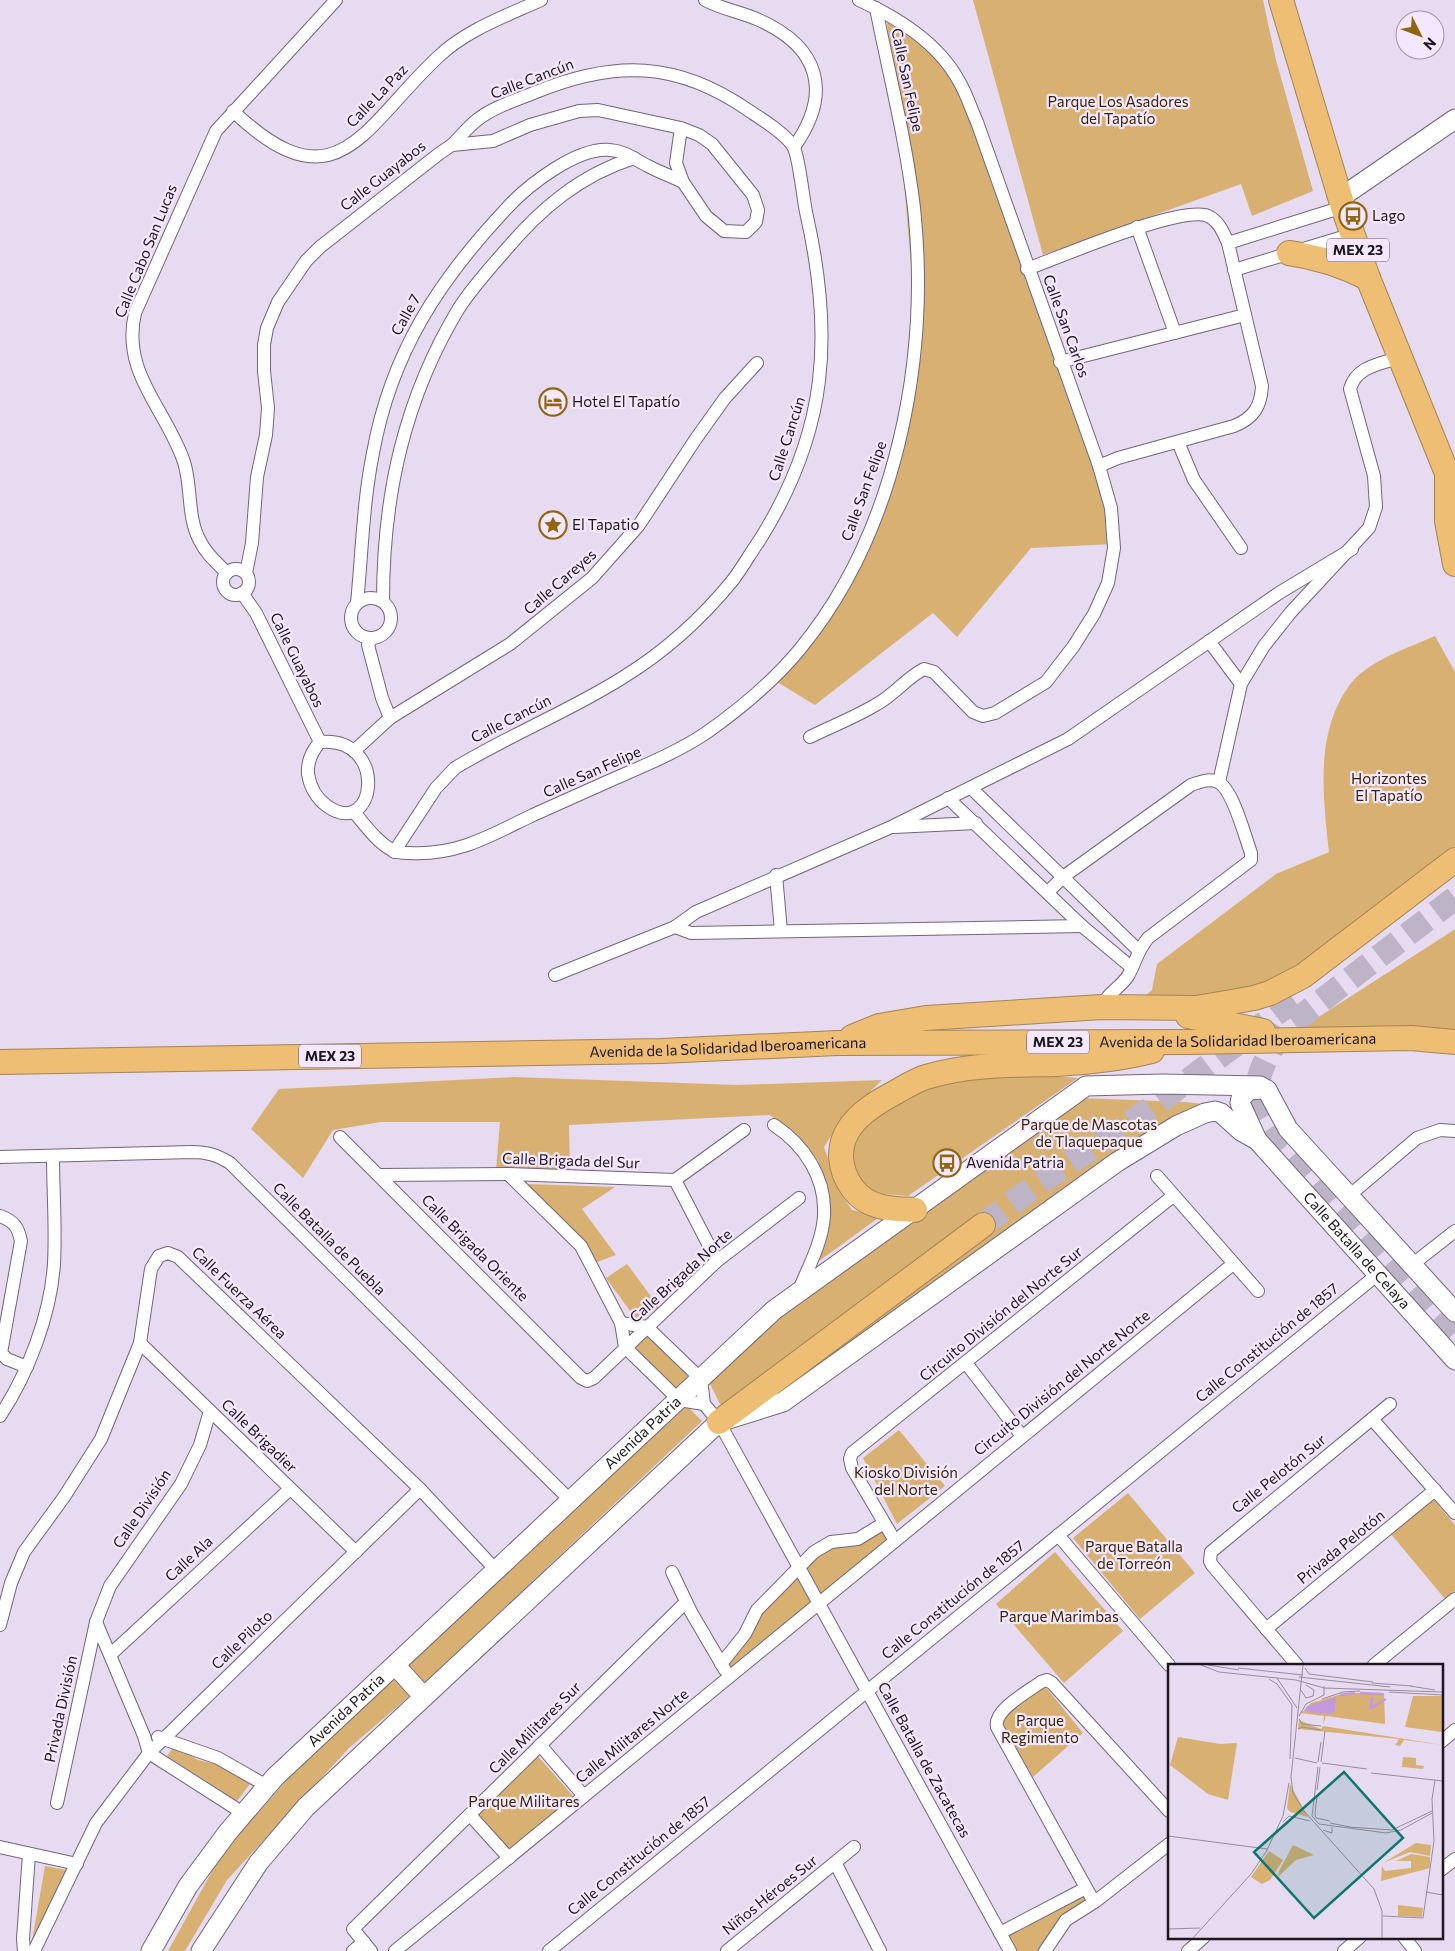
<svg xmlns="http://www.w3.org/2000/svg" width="1455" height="1951" font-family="Commissioner,sans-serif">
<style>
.green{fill:#d8b072}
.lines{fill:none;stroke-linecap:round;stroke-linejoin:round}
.highway-tunnel{stroke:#beb4c7;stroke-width:24;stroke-dasharray:24 12;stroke-linecap:butt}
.street-casing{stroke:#716679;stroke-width:14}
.secondary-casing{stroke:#716679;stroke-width:21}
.highway-casing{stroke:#a48456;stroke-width:26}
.street{stroke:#fff;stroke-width:12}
.secondary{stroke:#fff;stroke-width:19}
.highway{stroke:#edbe73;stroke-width:24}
.labels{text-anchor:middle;stroke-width:4.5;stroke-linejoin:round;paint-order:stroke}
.shield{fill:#f5e8fe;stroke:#5d5662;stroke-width:1}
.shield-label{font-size:14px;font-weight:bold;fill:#1c171f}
.street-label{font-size:15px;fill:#1c171f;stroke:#f5e8fe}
.park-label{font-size:15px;fill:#382604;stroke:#f5e8fe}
.poi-label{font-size:15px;fill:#1c171f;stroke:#f5e8fe;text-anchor:start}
.inset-river{fill:none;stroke:#c299de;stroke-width:2.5}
.inset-road{fill:none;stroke:#968d9d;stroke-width:1}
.view{fill:#0f766e;fill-opacity:0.15;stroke:#0f766e;stroke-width:2.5}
.inset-edge{fill:none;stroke:#1c171f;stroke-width:2.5}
</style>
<rect width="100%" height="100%" fill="#e7dbf1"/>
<g class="green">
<polygon points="973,0 1263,0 1276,60 1313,191 1252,216 1241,184 1043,255"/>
<polygon points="886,14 925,41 959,81 1094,454 1114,544 1031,548 957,637 933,613 815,705 772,679 822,617 861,549 903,421 915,312 898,112"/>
<path d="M 1435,636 L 1455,672 L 1455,847 L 1287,985 L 1218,1006 L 1137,1003 L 1152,990 L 1157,964 L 1276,874 L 1329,852 C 1323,797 1314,730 1352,682 C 1369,661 1410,647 1435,636 Z"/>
<polygon points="1455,929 1455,1038 1303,1027 1443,937"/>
<polygon points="1040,1075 1078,1078 908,1196 870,1193 852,1171 849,1152 859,1126 929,1081"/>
<polygon points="514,1077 738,1085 882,1080 841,1120 824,1147 839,1191 852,1210 881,1216 819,1261 830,1214 826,1188 818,1160 798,1136 770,1115 569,1125 570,1169 496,1170 500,1122 381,1122 333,1130 303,1178 251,1129 279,1089"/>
<polygon points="1080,1098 1186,1102 1212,1105 781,1395 741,1410 720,1404 709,1382 776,1319"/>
<polygon points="526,1184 615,1187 582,1209 616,1255 597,1262 573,1230"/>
<polygon points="627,1264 659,1307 638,1322 606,1278"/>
<polygon points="647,1327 701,1379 681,1398 625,1347"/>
<polygon points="687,1406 702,1421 426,1682 349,1748 227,1880 185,1951 168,1951 221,1855 307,1757 421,1649"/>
<polygon points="899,1430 945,1486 897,1524 863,1458"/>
<polygon points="1128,1493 1195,1573 1140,1619 1073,1538"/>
<polygon points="1433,1499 1455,1525 1455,1591 1445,1599 1391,1534"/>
<polygon points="883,1528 895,1541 824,1599 799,1570 818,1549"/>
<polygon points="1055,1552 1123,1631 1064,1683 996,1604"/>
<polygon points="800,1573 819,1603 733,1674 721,1664 755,1614"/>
<polygon points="1044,1685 1083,1733 1033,1777 1001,1721"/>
<polygon points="175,1745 198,1760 216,1764 250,1784 237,1801 167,1756"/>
<polygon points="536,1754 573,1796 509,1850 477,1812"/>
<polygon points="45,1866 66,1870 32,1941"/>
<polygon points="1086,1888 1094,1902 1066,1920 1045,1951 1012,1951 1006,1934"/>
</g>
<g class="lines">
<g class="highway-tunnel">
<path d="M 1455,898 L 1286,1028 C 1270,1050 1254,1074 1257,1103 C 1258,1112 1267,1124 1271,1131 L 1455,1339"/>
<polyline points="983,1225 1038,1184 1150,1109 1300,996"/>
</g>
<g class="street-casing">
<g id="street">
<path d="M 705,0 C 721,9 742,12 759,20 C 819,47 833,92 794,147"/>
<path d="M 233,111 C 337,210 363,127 438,57 C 466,30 506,16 541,0"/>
<polyline points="1137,227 1175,333"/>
<polyline points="1228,243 1343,207"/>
<path d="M 1027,269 C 1060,257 1181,205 1208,216 C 1219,221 1223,232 1228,243 L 1262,386 C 1261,406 1254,418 1234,426 L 1118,458 L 1099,466"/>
<polyline points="1234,270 1353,234"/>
<polyline points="1060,362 1245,315"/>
<polyline points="1178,442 1194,480 1241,548"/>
<circle cx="236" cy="582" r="13"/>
<path d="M 227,573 C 217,563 206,554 200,541 C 187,518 192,487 184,462 C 166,409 121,373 135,313 L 216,131 L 336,0"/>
<polyline points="246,573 252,543 257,477 266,435 268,408 264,371 264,345 267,328 278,302 306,261 320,247 440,153 452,145 493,141 530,125 579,111 598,110 681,128 699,135 712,144 753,195 758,210 756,222 746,232 724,231 706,216 683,182 676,163 681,128"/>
<polyline points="242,593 256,613 320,742"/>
<circle cx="371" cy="618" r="20"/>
<path d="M 383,601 C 383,496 404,399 459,308 C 472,288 488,270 504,252 C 540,209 580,175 634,158"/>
<path d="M 357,603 C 362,553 363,502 373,453 C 391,353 439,280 507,208 C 528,185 577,147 610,150 C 625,151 636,160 648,166 C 659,172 671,176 683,182"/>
<polyline points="371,639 368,645 382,698 390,718"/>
<polyline points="1209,641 1241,684"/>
<path d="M 810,737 C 832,726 856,717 877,704 C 895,694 906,678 924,669 L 934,672 L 973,712 L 983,716 L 995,713 L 1046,682 L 1073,647 L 1094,614 L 1108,583 L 1114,548 L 1111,508 L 1099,466 L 977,122 C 971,109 967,95 960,83 C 939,43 898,18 859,0"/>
<path d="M 320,742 C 389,735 377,841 327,806 C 317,799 310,787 308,774 C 307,761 312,751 320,742 Z"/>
<polyline points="354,751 390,718 510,644 592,578 639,525 695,440 725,398 757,363"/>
<path d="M 1219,782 L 1241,684 L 1264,646 L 1291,612 L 1369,528 L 1376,507 L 1374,476 L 1350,389 C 1356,366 1381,364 1401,357"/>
<polyline points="971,788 1138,950"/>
<polyline points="948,798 1082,926 1131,967"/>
<path d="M 354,812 C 365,825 377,842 392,850 C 396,853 403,853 409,853 C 458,856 491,835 533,815 C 558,804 584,792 609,781 C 643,766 676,753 706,733 C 740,709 773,682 800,649 C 897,531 930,358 914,208 C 906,140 889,74 876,8"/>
<polyline points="894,827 976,823"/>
<path d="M 394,852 L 436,788 L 455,768 C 509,735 568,712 622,678 C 663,653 702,618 733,580 C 742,568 750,554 759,541 C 828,432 834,335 806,212 C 803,197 799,158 794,148 C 788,135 760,118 748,110 C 677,61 615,60 536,92 C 517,100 493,107 477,120 C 468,127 460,137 452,145"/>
<polyline points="776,875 781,931"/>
<path d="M 1048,892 L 1063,877 L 1191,785 C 1200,782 1208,778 1218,782 C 1233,789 1245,837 1251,853 L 1251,860 L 1148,938 C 1136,953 1136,962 1128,976 C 1120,988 1107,993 1102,1007"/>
<polyline points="675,927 691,933 1082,926"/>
<polyline points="555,975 675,927 696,912 889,828 1068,739 1279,593 1352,549"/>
<path d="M 774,1125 C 804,1145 826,1177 824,1215 C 823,1241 808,1268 798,1292"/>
<polyline points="340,1137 581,1378 587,1381 594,1378 717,1261 799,1198"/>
<path d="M 0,1157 L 192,1152 C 207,1152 217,1155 230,1163 L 571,1501"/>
<polyline points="508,1174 581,1246 621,1323 625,1347 679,1400 704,1404"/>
<polyline points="381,1175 508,1174 675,1180 744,1130"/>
<polyline points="1157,1176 1258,1291"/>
<polyline points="675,1180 717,1261"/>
<polyline points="1350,1195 1417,1138 1440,1130 1455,1131"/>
<path d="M 0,1216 C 14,1221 18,1227 21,1241 L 1,1353 L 7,1359 L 27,1367"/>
<polyline points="1413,1264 1455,1231"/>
<polyline points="621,1323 647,1327 701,1379 704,1404 719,1422 1010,1951"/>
<polyline points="140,1343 356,1552"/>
<polyline points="966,1363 1022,1436"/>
<path d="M 0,1416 C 28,1374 51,1314 54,1263 C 56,1228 53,1191 53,1156"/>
<polyline points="1372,1419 1455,1513"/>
<polyline points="1058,1535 1169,1665"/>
<polyline points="895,1541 852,1468 850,1459 852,1453 1173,1196"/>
<polyline points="672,1572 691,1612 725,1670"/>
<polyline points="96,1622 144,1736 149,1753 243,1813"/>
<polyline points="0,1625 11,1583 24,1552 64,1497 101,1439 140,1343 151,1269 159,1256 168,1253 178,1257 420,1489 495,1569"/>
<polyline points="1266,1629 1435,1490"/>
<polyline points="111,1654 290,1489"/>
<polyline points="721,1664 745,1634 757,1610 814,1552 831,1542 858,1539 884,1523"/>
<polyline points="1297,1665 1212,1565 1210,1561 1211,1552 1390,1404"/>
<polyline points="1374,1665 1455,1599"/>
<polyline points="158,1737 218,1758 267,1786"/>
<polyline points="1441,1742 1455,1730"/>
<polyline points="540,1745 584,1796"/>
<polyline points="57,1803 96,1622 110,1586 181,1484 200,1445 210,1411"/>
<polyline points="470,1815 509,1858"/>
<polyline points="0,1847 77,1864"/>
<polyline points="833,1865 838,1868 880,1951"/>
<polyline points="1441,1870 1455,1859"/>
<path d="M 1094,1902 L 997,1727 C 993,1710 1029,1691 1041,1682 L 1047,1680 L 1052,1683 L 1169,1811"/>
<polyline points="1000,1933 1086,1888"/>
<polyline points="1404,1937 1415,1951"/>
<polyline points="24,1951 23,1939 29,1854"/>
<polyline points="34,1951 96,1823 149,1753 420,1489"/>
<polyline points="353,1951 364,1942"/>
<polyline points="371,1951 353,1929 686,1602"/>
<polyline points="395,1951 1233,1264"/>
<polyline points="549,1951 1378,1274"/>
<polyline points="727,1951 854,1847"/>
<polyline points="1045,1951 1066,1920 1096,1901 1169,1844"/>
<polyline points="1188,1951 1204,1937"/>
<polyline points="1344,1951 1360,1937"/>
</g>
</g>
<g class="secondary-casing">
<g id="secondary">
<polyline points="1340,198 1455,119"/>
<path id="s1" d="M 1261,1089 L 1249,1090 L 1241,1098 L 1240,1103 L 1257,1140 L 1455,1360"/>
<polyline points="1267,1090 1288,1129 1455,1312"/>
<polyline points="395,1665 424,1697"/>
<path id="s2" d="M 151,1951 L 188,1886 L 228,1832 L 275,1777 L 774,1310 L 1086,1086 L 1162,1084 L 1260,1086 L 1267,1090"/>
<polyline points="201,1951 259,1862 306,1807 719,1422 783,1402 1117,1162 1176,1126 1205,1113 1215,1111 1221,1113 1241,1131 1257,1140"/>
</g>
</g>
<g class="highway-casing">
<g id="highway">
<polyline points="1281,0 1343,207 1368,278 1455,493"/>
<path d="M 1289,253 C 1318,257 1342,265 1368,278"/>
<polyline points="1447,474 1447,521 1455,564"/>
<polyline points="1188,1016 1263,1031"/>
<polyline points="852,1037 879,1026 926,1018 1102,1007 1197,1008 1254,998 1270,993 1303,976 1455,860"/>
<path id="s3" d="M 0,1062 L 661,1051 L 838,1043 L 1187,1042 L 1411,1038 L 1455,1042"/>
<path d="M 915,1210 C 892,1209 868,1209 853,1189 C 839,1170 836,1146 851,1126 C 862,1111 879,1101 896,1092 C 905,1087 916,1080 926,1077 C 969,1064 1013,1065 1058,1064 C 1090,1062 1121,1059 1152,1051"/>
<polyline points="719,1422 983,1225"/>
</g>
</g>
<use href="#street" class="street"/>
<use href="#secondary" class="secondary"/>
<use href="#highway" class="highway"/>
</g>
<defs>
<g id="bus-ring" transform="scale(1.4375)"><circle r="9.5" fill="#f5e8fe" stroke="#926610" stroke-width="1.5"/><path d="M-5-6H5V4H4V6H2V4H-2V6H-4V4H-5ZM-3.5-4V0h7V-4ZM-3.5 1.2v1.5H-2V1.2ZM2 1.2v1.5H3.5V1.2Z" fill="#926610"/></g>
<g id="hotel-ring" transform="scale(1.4375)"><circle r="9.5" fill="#f5e8fe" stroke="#926610" stroke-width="1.5"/><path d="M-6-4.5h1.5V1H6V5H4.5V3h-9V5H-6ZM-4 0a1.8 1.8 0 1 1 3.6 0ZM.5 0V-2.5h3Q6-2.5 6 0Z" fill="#926610"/></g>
<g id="sight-ring" transform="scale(1.4375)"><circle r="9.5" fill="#f5e8fe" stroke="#926610" stroke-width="1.5"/><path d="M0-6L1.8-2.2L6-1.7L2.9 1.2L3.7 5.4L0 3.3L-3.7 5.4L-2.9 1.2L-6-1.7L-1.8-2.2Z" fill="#926610"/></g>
</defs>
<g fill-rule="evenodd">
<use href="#bus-ring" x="1353" y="216"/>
<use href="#hotel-ring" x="553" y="402"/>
<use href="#sight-ring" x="553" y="525"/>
<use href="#bus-ring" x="947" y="1163"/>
</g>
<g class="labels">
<g class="shield">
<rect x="1327" y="238.5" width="62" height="23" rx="4"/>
<rect x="1027" y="1030.5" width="62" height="23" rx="4"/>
<rect x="299" y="1044.5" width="62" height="23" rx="4"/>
</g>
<g class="shield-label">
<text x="1358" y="255">MEX 23</text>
<text x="1058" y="1047">MEX 23</text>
<text x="330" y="1061">MEX 23</text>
</g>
<g class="street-label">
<text transform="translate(532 79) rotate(-21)" y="5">Calle Cancún</text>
<text transform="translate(907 80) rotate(78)" y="5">Calle San Felipe</text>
<text transform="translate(377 96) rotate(-46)" y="5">Calle La Paz</text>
<text transform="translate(383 176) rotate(-38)" y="5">Calle Guayabos</text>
<text transform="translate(146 251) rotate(-68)" y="5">Calle Cabo San Lucas</text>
<text transform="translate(406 315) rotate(-61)" y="5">Calle 7</text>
<text transform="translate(1066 326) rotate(70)" y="5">Calle San Carlos</text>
<text transform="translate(787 439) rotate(-72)" y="5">Calle Cancún</text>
<text transform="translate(864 491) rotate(-70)" y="5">Calle San Felipe</text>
<text transform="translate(560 582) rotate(-41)" y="5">Calle Careyes</text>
<text transform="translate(297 660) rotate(64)" y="5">Calle Guayabos</text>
<text transform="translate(511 719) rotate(-27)" y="5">Calle Cancún</text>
<text transform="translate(592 772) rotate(-24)" y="5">Calle San Felipe</text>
<text dy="5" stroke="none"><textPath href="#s3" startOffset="1238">Avenida de la Solidaridad Iberoamericana</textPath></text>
<text dy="5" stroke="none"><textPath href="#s3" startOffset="728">Avenida de la Solidaridad Iberoamericana</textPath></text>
<text transform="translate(571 1161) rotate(2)" y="5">Calle Brigada del Sur</text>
<text transform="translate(329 1239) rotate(45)" y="5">Calle Batalla de Puebla</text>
<text transform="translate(475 1248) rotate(45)" y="5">Calle Brigada Oriente</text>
<text dy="5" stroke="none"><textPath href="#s1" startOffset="218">Calle Batalla de Celaya</textPath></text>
<text transform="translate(681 1276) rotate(-42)" y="5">Calle Brigada Norte</text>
<text transform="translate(239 1293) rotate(44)" y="5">Calle Fuerza Aérea</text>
<text transform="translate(1001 1314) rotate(-39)" y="5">Circuito División del Norte Sur</text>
<text transform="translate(1267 1343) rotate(-39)" y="5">Calle Constitución de 1857</text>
<text transform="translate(1062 1383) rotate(-39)" y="5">Circuito División del Norte Norte</text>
<text dy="5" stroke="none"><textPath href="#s2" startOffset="718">Avenida Patria</textPath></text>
<text transform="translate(259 1436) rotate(44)" y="5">Calle Brigadier</text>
<text transform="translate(1279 1474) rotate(-39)" y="5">Calle Pelotón Sur</text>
<text transform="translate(142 1509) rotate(-56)" y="5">Calle División</text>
<text transform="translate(1341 1547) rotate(-39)" y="5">Privada Pelotón</text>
<text transform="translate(189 1559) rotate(-43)" y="5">Calle Ala</text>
<text transform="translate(953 1600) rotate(-39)" y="5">Calle Constitución de 1857</text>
<text transform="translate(242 1640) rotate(-44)" y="5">Calle Piloto</text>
<text transform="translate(61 1709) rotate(-78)" y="5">Privada División</text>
<text dy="5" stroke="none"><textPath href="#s2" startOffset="312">Avenida Patria</textPath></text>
<text transform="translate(535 1728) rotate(-45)" y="5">Calle Militares Sur</text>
<text transform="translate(632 1736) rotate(-39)" y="5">Calle Militares Norte</text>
<text transform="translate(924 1760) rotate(61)" y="5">Calle Batalla de Zacatecas</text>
<text transform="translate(639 1856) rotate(-39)" y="5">Calle Constitución de 1857</text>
<text transform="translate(770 1895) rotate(-39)" y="5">Niños Héroes Sur</text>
</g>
<g class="park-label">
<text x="1118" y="107">Parque Los Asadores<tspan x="1118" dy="17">del Tapatío</tspan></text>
<text x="1389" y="784">Horizontes<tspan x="1389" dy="17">El Tapatío</tspan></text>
<text x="1089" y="1130">Parque de Mascotas<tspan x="1089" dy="17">de Tlaquepaque</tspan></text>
<text x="906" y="1478">Kiosko División<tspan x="906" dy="17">del Norte</tspan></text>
<text x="1134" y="1552">Parque Batalla<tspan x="1134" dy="17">de Torreón</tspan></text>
<text x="1059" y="1622">Parque Marimbas</text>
<text x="1040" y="1726">Parque<tspan x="1040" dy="17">Regimiento</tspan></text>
<text x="524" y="1807">Parque Militares</text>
</g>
<g class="poi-label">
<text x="1372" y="221">Lago</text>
<text x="572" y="407">Hotel El Tapatío</text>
<text x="572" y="530">El Tapatio</text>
<text x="966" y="1168">Avenida Patria</text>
</g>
</g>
<g transform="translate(1168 1664)">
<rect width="275" height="275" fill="#e7dbf1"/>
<path d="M 177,29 L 216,29 L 217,60 L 158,52 L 155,61 L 156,52 L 133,49 L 143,39 ZM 245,32 L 275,32 L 274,68 L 237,63 ZM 131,56 L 153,65 L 155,62 L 275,81 L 236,76 L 232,82 L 227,81 L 231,75 L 130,65 ZM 10,73 L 52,80 L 69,79 L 60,136 L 40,130 L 2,101 ZM 235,93 L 248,94 L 248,101 L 256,102 L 255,105 L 234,103 ZM 122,120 L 140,153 L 122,148 L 119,144 ZM 248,179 L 263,181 L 262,192 L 242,188 L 215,199 ZM 125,181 L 146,191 L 128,196 L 110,213 L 111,207 ZM 101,187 L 115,196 L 102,216 L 94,220 L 83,213 ZM 243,190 L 262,193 L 262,204 L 213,217 L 214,202 L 217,207 L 243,204 L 243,197 L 228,197 ZM 230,241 L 255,244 L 254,253 L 230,252 Z" fill="#d8b072"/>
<path d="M 168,33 L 167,48 L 158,51 L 157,47 L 154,50 L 138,47 L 138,43 Z" fill="#c299de"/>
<path class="inset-river" d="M 192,29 L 215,30M 172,31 L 187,29M 204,33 L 203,44 L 218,35"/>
<path class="inset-road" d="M 33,1 L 51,8 L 128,16 L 156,24 L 275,28M 40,1 L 71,6M 135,1 L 123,113 L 125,129 L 136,147 L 206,225 L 214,247 L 214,274M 70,4 L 135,11M 137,4 L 141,10 L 205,18M 131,13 L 222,23M 109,14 L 129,44M 101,15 L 109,20 L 124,41 L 122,95M 204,19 L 244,22M 242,22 L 267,26M 133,26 L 138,34 L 145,32 L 146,26 L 138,21M 221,28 L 275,31M 154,35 L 175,28 L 192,27M 131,52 L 138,40 L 156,31 L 156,22M 131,55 L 134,60 L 153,62M 130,65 L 134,63 L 153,66M 127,94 L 149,99M 150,98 L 153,78M 153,98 L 157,67M 154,99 L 199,105M 203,109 L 275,117M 149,126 L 152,103M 147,150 L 148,154 L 162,157M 147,150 L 149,132M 144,152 L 151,160 L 218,169 L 233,166 L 264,149M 144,152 L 150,103M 115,158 L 121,152 L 142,157M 162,159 L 182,163M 181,163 L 224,166 L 264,147M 155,166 L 164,169 L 164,163M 0,172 L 99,185M 258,228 L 275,231M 215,252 L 255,254 L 266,177 L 264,135 L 267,116M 0,265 L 32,264M 25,274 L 83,210 L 98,188 L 115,152 L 121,119"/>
<path class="view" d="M 176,108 L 235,174 L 146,254 L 86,188 Z"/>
<rect width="275" height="275" class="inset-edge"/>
</g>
<g transform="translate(1420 35) rotate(132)"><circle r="24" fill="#f5e8fe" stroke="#9e94a5"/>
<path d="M0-4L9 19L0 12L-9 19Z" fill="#926610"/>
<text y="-8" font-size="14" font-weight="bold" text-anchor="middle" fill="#1c171f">N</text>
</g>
</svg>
